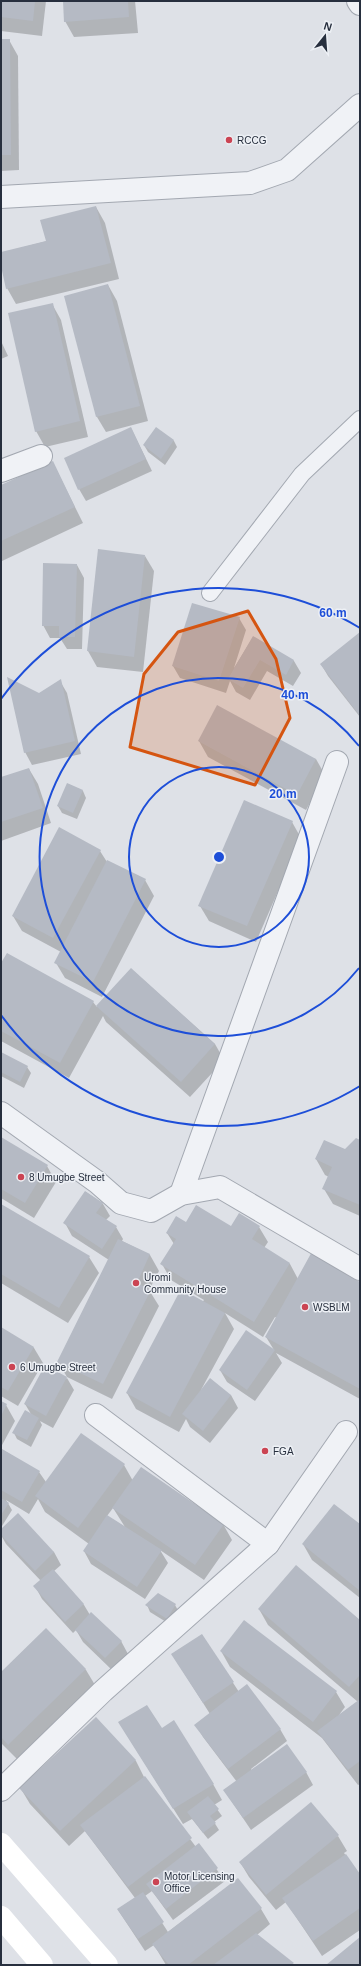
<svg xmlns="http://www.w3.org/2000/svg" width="361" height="1966" font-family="Arial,sans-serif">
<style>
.shadow{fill:#0003;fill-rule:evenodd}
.building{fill:#b5bac4}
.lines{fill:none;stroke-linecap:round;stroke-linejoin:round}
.lane-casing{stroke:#a3a8b1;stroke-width:18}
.street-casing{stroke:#a3a8b1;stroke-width:24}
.lane{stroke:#f0f2f6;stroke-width:16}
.street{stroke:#f0f2f6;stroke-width:22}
.secondary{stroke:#fff;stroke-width:22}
.marked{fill:#d55511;fill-opacity:0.2;stroke:#d55511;stroke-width:3;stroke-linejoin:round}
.ring{fill:none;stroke:#1d4ed8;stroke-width:2}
.poi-dot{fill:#cb4453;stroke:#edf0f5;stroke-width:1.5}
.labels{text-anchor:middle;stroke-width:3;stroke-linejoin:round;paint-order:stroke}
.poi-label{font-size:10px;fill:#272f3e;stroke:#edf0f5;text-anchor:start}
.centre{fill:#1d4ed8;stroke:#edf0f5;stroke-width:2}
.ring-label{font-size:12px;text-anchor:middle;font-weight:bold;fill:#1d4ed8;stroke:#edf0f5;stroke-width:3;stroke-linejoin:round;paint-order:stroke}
</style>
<rect width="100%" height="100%" fill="#dee1e7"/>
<g class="shadow">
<polygon points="1,1 46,1 42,36 1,31"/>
<polygon points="64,1 135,1 138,33 74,37 65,21"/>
<polygon points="1,40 9,40 18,56 19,170 1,171"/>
<polygon points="96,207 105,223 119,279 16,304 7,288 1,261 1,253 47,241"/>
<polygon points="108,285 117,301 148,421 106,432 97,417"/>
<polygon points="52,304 61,320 88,437 45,447 36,431"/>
<polygon points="1,341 8,356 1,359"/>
<polygon points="131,428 152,471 86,501 79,489"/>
<polygon points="156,428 174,441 177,447 165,465 148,452 144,445"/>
<polygon points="53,463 83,523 2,561 1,486"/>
<polygon points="145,556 154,571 143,672 97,667 88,651"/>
<polygon points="77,565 84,578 82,649 67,649 60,638 50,638 43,625"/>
<polygon points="239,618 246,630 234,668 253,637 294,661 301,673 293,686 267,671 250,700 236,692 230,681 226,693 180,678 173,666"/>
<polygon points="360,634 360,717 328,676 321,664"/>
<polygon points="60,681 67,693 81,754 32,765 25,752 39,694"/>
<polygon points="199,741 316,759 325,775 306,810 208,757"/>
<polygon points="29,769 38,784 51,823 1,841 1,778"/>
<polygon points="68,784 83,791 86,798 77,819 62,813 58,806"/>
<polygon points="292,822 301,838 256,942 209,921 200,906"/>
<polygon points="100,851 107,862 145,880 154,896 102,997 65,978 56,963 61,952 22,931 13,916"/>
<polygon points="1,965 93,1002 97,1007 131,969 215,1044 224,1060 190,1097 106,1022 103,1016 69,1078 1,1041"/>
<polygon points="1,1055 27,1067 31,1073 24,1088 1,1076"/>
<polygon points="1,1138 47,1166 56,1182 34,1218 1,1198"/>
<polygon points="360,1141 360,1216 333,1204 324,1189 329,1177 325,1175 316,1159 346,1151"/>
<polygon points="86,1192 103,1204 110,1216 106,1220 116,1227 123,1239 122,1241 150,1255 159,1271 149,1290 159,1306 112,1399 67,1377 58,1362 109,1260 72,1236 65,1223"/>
<polygon points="1,1205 89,1257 99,1273 68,1323 1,1283"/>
<polygon points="186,1224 231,1228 259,1227 268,1242 264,1248 290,1264 298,1279 338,1262 346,1275 360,1283 360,1399 276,1353 282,1363 255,1401 227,1382 220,1370 274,1350 266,1337 277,1318 275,1317 263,1337 225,1313 234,1329 201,1390 231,1395 238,1408 210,1443 190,1427 186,1419 179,1432 136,1409 127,1393 204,1300 171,1280 162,1264 174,1244 167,1233"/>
<polygon points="1,1328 34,1348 43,1363 18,1406 1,1396"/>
<polygon points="67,1378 74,1390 53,1428 40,1421 42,1425 31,1447 17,1439 14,1433 31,1414 25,1404"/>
<polygon points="1,1402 6,1405 15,1421 1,1447"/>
<path d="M 3,1450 L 39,1472 L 46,1482 L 124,1465 L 133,1481 L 223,1524 L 232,1540 L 204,1580 L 160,1550 L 168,1563 L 145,1599 L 91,1564 L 84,1551 L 89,1544 L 45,1512 L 38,1499 L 29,1514 L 6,1500 L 12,1510 L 2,1526 L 1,1525 L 1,1453 ZM 113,1508 L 125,1527 L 107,1516 Z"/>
<polygon points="360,1526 360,1598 312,1560 303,1544"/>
<polygon points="1,1531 54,1552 61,1565 54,1571 84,1605 90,1615 121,1641 128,1654 112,1670 83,1642 76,1630 73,1633 42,1599 35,1586 41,1581 6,1544 1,1535"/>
<polygon points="158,1594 175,1605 179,1612 171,1625 150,1612 147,1605"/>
<polygon points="259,1609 360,1622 360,1784 358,1785 322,1738 230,1667 221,1651 336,1692 345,1707 339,1715 358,1702 268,1625"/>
<polygon points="46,1629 86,1670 95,1685 18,1760 1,1743 1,1673"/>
<polygon points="202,1635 239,1692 280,1729 287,1741 251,1769 252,1771 306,1772 313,1785 251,1830 224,1790 237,1782 203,1737 196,1725 210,1714 172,1654"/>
<polygon points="96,1719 136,1761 144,1777 196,1847 199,1845 225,1881 173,1920 152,1891 145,1896 168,1932 238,1879 261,1909 270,1924 257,1935 294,1965 166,1965 154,1945 145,1951 118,1910 135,1898 85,1831 69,1846 30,1804 21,1789"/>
<polygon points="129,1738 213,1784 222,1800 214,1805 222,1816 214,1822 219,1830 208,1839 192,1819 183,1824"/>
<polygon points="338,1836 347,1851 344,1853 360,1875 360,1930 322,1956 286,1902 276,1910 249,1877 240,1862"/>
</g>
<g class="building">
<polygon points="1,1 35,1 33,21 1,17"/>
<polygon points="63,1 128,1 129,17 64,22"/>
<polygon points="1,39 10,39 11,155 1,155"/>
<polygon points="96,206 111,263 6,289 1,266 1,252 46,241 40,220"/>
<polygon points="108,284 140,406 96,417 64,296"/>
<polygon points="53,303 80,421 35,432 8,313"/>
<polygon points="131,427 146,459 78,490 64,458"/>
<polygon points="156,427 174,440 161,459 143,445"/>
<polygon points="53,461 75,507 1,541 1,485"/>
<polygon points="98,549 145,555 134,657 87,651"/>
<polygon points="43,563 77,564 75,637 59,637 59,626 42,626"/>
<polygon points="192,603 240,617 219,681 172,666"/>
<polygon points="360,632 360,716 320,664"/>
<polygon points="253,636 294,660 286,675 260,660 243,688 228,679"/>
<polygon points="7,677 39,693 61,679 75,741 24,753"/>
<polygon points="217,705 316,759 297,795 198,741"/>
<polygon points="29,768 43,808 1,822 1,777"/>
<polygon points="67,783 83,790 73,813 57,806"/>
<polygon points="244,800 293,821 247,926 198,906"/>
<polygon points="59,827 101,850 53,938 12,916"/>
<polygon points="107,860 146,879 93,982 54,963"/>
<polygon points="7,953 94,1001 60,1063 1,1031 1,963"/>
<polygon points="131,968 215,1044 181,1082 96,1006"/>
<polygon points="1,1052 28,1066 20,1082 1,1072"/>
<polygon points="1,1137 48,1165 25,1203 1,1189"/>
<polygon points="356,1138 360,1140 360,1205 322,1189 332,1167 315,1159 324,1140 345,1149"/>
<polygon points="85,1191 103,1203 96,1213 117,1226 102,1249 63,1223"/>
<polygon points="1,1204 90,1256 59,1308 1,1274"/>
<polygon points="196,1205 231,1226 239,1213 260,1226 252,1239 290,1263 254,1322 160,1264 176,1239 166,1233 176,1216 186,1222"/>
<polygon points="118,1239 150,1254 137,1283 151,1290 103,1384 57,1362"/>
<polygon points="314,1248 339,1261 335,1268 360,1282 360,1389 265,1337"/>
<polygon points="181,1289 225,1313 170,1417 126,1393"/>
<polygon points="1,1327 34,1347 8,1391 1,1387"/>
<polygon points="246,1330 275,1350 247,1390 219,1370"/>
<polygon points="45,1365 67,1377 46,1416 24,1404"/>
<polygon points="210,1378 231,1395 203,1431 182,1414"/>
<polygon points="1,1401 7,1404 1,1416"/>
<polygon points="25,1410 39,1418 27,1440 12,1433"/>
<polygon points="81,1433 125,1464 78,1528 35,1496"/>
<polygon points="2,1449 40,1471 22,1502 1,1490"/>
<polygon points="141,1467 224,1524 195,1565 112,1508"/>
<polygon points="1,1498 9,1503 1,1515"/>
<polygon points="334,1504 360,1524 360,1591 302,1544"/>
<polygon points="18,1513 54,1552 35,1571 1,1535 1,1529"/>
<polygon points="107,1515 162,1550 137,1587 83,1551"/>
<polygon points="296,1565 360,1620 360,1675 349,1687 258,1609"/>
<polygon points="53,1569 84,1604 65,1622 33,1586"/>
<polygon points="158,1593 176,1604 167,1619 145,1605"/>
<polygon points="91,1612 122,1641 105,1658 75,1630"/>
<polygon points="244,1620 337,1691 313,1722 220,1651"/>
<polygon points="46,1628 86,1669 8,1745 1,1737 1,1672"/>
<polygon points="202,1634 234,1682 203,1703 171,1654"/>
<polygon points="247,1684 281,1729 228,1769 194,1725"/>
<polygon points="360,1699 360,1761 348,1770 317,1731"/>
<polygon points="147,1705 162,1728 174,1720 214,1784 173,1809 118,1722"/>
<polygon points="96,1717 136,1760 60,1831 19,1788"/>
<polygon points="287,1744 307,1772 243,1818 223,1790"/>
<polygon points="145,1776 192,1838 128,1887 80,1825"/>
<polygon points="208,1796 219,1809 210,1816 216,1823 203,1833 187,1812"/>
<polygon points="311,1802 339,1835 266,1895 239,1862"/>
<polygon points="199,1843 218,1868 166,1909 146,1884"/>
<polygon points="346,1854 360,1874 360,1908 313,1941 282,1898"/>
<polygon points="238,1878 262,1908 188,1965 169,1965 152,1944"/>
<polygon points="143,1892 164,1922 138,1939 117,1909"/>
<polygon points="256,1933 294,1963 291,1965 213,1965"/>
<polygon points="360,1937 360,1965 326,1965"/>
</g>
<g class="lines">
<g class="lane-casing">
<polyline id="lane" points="210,593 302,474 360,419"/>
</g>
<g class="street-casing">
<g id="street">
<polyline points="358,1 360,4"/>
<polyline points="1,197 250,183 287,170 360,105"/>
<polyline points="1,471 41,456"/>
<polyline points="1,1113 97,1182 121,1203 151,1211 181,1194 220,1187 360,1269"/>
<polyline points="181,1194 337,762"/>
<polyline points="96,1415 268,1544"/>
<polyline points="1,1790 103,1691 268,1544 346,1432"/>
</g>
</g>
<use href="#lane" class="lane"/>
<use href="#street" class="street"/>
<g class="secondary">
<polyline points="1,1844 107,1965"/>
<polyline points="1,1917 42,1965"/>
</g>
</g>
<path class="marked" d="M 248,611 L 276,659 L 290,718 L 255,785 L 130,747 L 144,674 L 178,632 Z"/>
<g class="ring">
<circle cx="219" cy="857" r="90"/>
<path d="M359 968A179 179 0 1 1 359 746"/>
<path d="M360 1086A269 269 0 0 1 1 1015M1 699A269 269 0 0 1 360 628"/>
</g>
<g class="poi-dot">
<circle cx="229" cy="140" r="4"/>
<circle cx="21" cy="1177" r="4"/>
<circle cx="136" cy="1283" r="4"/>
<circle cx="305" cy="1307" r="4"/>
<circle cx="12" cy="1367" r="4"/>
<circle cx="265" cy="1451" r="4"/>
<circle cx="156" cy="1882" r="4"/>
</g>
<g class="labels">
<g class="poi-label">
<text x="237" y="144">RCCG</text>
<text x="29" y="1181">8 Umugbe Street</text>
<text x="144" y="1281">Uromi<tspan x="144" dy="12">Community House</tspan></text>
<text x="313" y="1311">WSBLM</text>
<text x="20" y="1371">6 Umugbe Street</text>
<text x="273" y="1455">FGA</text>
<text x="164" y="1880">Motor Licensing<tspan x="164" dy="12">Office</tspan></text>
</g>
</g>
<circle cx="219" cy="857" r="6" class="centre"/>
<g class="ring-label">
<text x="333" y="617">60 m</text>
<text x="295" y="699">40 m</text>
<text x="283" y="798">20 m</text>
</g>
<rect width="361" height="1966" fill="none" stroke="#272f3e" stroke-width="4"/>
<g transform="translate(325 36) rotate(17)" stroke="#edf0f5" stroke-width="3" paint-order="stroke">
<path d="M0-3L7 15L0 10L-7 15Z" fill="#272f3e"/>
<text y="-6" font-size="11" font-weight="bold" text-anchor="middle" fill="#272f3e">N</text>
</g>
</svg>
